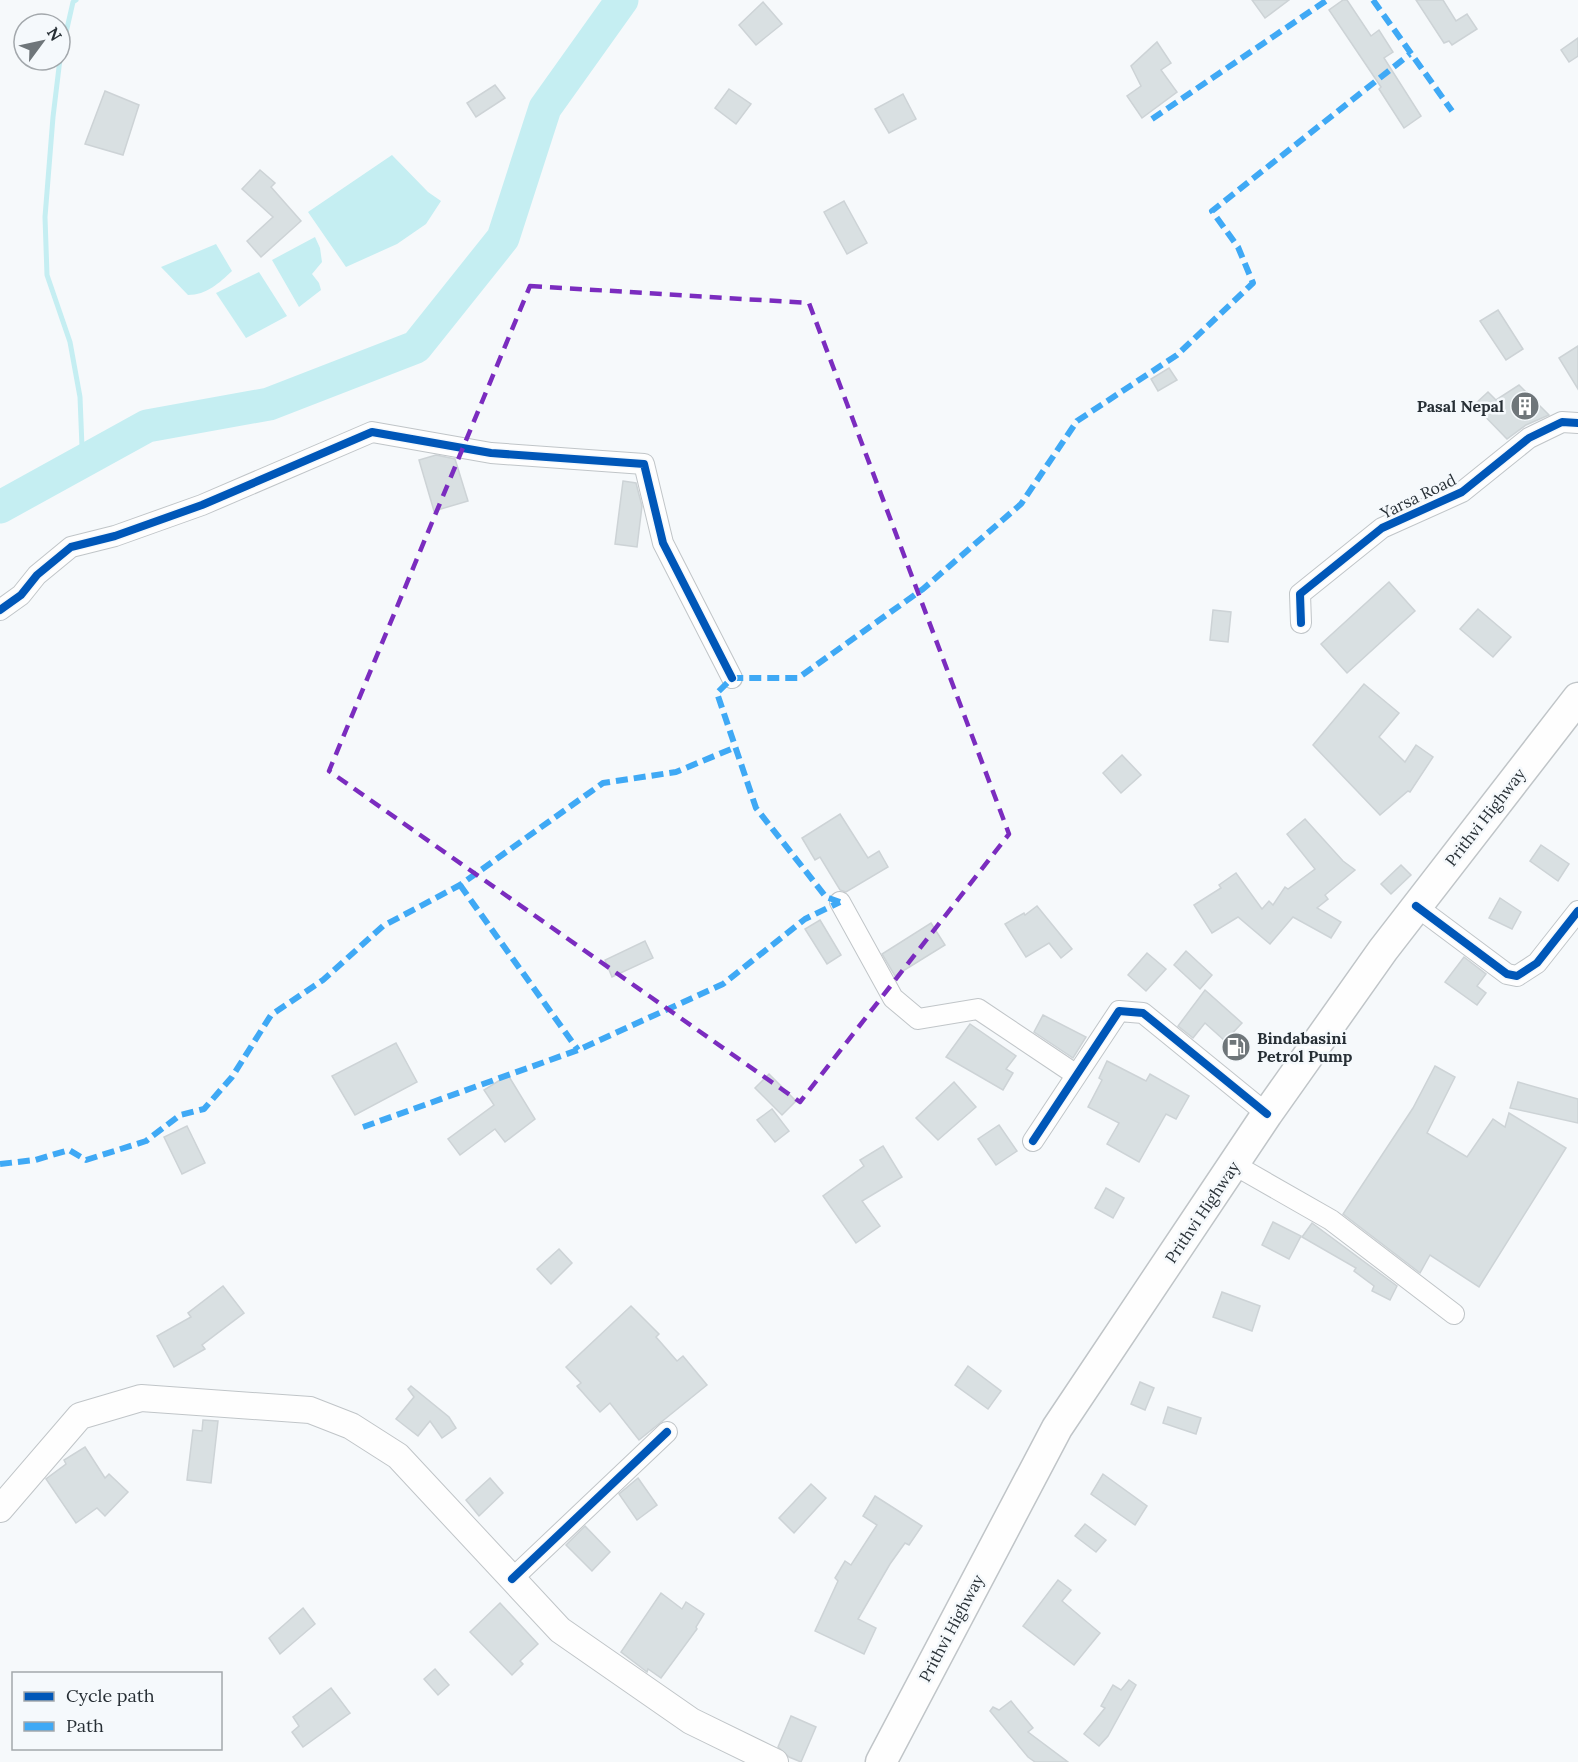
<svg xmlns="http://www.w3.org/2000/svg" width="1578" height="1762" font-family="Lora,serif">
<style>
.water{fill:#c5eef2}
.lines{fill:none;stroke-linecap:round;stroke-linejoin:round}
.stream{stroke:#c5eef2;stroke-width:5}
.river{stroke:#c5eef2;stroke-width:33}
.building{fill:#d9e0e2;stroke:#cdd3d6;stroke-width:1.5}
.minor-casing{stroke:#c0c5c8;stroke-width:22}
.major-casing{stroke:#c0c5c8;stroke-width:28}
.highway-casing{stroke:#c0c5c8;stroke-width:33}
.minor{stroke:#fefefe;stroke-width:20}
.major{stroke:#fefefe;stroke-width:26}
.highway{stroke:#fefefe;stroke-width:30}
.quiet{stroke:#3fa9f5;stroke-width:6;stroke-dasharray:12 6;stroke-linecap:butt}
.cycleway-casing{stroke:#f5f9fc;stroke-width:11}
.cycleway{stroke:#0057b8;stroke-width:8}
.marked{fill:none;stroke:#7b2cbf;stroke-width:4.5;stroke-dasharray:12 8;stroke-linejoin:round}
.labels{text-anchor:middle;stroke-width:5;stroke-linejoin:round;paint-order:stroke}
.poi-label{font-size:16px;font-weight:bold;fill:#272f35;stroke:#f5f9fc;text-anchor:end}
.street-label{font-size:16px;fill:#272f35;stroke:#f5f9fc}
</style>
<rect width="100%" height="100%" fill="#f6f9fb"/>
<g class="water">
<polygon points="392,155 428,192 441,201 426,224 397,244 346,267 308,212"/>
<polygon points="315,237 320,248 322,262 312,274 319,283 321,290 299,307 272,260"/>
<path d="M 216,244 L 232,271 C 219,283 207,295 188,295 L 161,267 Z"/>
<polygon points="259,272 287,316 246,338 216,293"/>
</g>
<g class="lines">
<polyline class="stream" points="44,483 82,447 80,397 70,342 47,275 45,217 53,117 60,59 73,2 76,0"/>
<polyline class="river" points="0,507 147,426 269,404 416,347 503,238 545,108 622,0"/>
</g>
<g class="building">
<polygon points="1252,0 1289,0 1265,18"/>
<polygon points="1343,0 1347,0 1371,36 1379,30 1393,52 1384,58 1421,116 1404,128 1379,89 1381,87 1329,10"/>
<polygon points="1416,0 1443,0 1456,21 1467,14 1477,29 1452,45 1449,41 1444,43"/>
<polygon points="763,2 782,24 756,45 739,25"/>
<polygon points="1578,38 1578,56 1569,62 1561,50"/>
<polygon points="1157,42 1171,63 1161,70 1177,92 1142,118 1127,96 1141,86 1131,66"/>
<polygon points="495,85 505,98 476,117 467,103"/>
<polygon points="729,89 751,104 736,124 715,108"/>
<polygon points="105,91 139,105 123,155 85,144"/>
<polygon points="903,94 916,119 889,133 875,109"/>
<polygon points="260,170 275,183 271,187 301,221 261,257 247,241 273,217 242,189"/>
<polygon points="844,201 867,243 847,254 824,212"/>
<polygon points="1498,310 1523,349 1506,360 1480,321"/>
<polygon points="1578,346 1578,389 1559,358"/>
<polygon points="1169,368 1177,380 1158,391 1151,379"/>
<polygon points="1519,385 1549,415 1526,425 1507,439 1474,405 1488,392 1496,400"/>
<polygon points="436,455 455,459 468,501 434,511 419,460"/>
<polygon points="623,481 636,483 642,506 637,547 615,544"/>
<polygon points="1389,582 1415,611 1347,673 1321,644"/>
<polygon points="1478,609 1511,637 1493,657 1460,629"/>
<polygon points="1213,610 1231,612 1228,642 1210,640"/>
<polygon points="1364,684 1399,713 1379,737 1405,762 1416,745 1433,757 1410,792 1408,791 1380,815 1313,745"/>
<polygon points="1122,755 1141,775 1121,793 1103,773"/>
<polygon points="840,814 868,858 879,851 888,867 846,892 840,890 820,857 815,860 802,838"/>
<polygon points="1305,819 1343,861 1355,870 1325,895 1328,899 1317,908 1341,922 1331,938 1293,917 1270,944 1238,917 1212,933 1194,905 1221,888 1219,885 1236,873 1262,909 1269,901 1273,905 1285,887 1288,889 1315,869 1287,834"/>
<polygon points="1541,845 1569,864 1558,881 1530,861"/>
<polygon points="1401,865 1411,875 1391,894 1381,884"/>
<polygon points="1500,898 1521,912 1512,929 1489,918"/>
<polygon points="1037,906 1072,949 1061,958 1049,943 1026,957 1005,924 1024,913 1025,915"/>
<polygon points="820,920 841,955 827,964 805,929"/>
<polygon points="931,923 945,945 895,976 882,954"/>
<polygon points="645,941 653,958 612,977 605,960"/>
<polygon points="1186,951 1212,975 1200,989 1174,965"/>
<polygon points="1147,953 1166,969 1146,991 1128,975"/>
<polygon points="1464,957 1486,974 1477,986 1486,993 1477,1005 1445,982"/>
<polygon points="1205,990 1242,1023 1225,1041 1205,1023 1193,1038 1178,1026"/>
<polygon points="1043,1015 1086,1037 1073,1058 1034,1032"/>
<polygon points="970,1024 1016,1056 1006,1069 1013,1073 1003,1090 946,1057"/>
<polygon points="396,1043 417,1082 355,1115 332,1076"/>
<polygon points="1107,1061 1146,1081 1150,1074 1189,1096 1176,1119 1166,1114 1139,1162 1107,1144 1119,1123 1088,1107 1102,1080 1099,1078"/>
<polygon points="1435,1066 1455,1077 1427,1133 1467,1157 1493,1119 1505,1127 1509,1113 1566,1148 1479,1287 1430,1255 1420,1273 1343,1214 1413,1108"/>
<polygon points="769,1074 796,1101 782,1115 755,1088"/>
<polygon points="508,1075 535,1119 505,1142 495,1129 460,1155 448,1139 494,1105 484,1090"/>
<polygon points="954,1082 976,1107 938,1140 916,1118"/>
<polygon points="1518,1082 1578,1099 1578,1123 1510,1108"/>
<polygon points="772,1109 789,1131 775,1142 757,1120"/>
<polygon points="999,1125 1017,1151 996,1165 978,1139"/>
<polygon points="187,1126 205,1163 182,1174 164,1137"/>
<polygon points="883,1146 902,1177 862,1201 880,1226 856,1243 823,1196 864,1166 860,1160"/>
<polygon points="1106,1188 1124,1198 1113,1218 1095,1208"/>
<polygon points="1273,1222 1301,1236 1289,1259 1262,1245"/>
<polygon points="1312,1223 1397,1286 1390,1300 1372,1291 1374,1286 1354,1271 1356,1268 1302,1237"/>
<polygon points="559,1249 572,1263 551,1284 537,1269"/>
<polygon points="223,1286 244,1313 202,1345 205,1349 174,1367 157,1336 191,1317 188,1313"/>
<polygon points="1222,1292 1260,1306 1252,1331 1213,1317"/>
<polygon points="631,1306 659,1334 656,1337 677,1361 683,1356 707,1385 639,1440 610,1403 600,1412 577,1386 581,1383 566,1367"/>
<polygon points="968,1366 1001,1391 988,1409 955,1385"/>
<polygon points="1140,1382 1154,1388 1145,1410 1131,1404"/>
<polygon points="411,1386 449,1417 456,1428 442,1438 430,1421 418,1436 396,1419 414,1397 408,1389"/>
<polygon points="1168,1407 1201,1418 1196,1434 1163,1423"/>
<polygon points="203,1420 218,1421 211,1483 187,1480 193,1430 202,1431"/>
<polygon points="85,1447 105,1478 109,1474 128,1492 105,1516 97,1508 76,1523 46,1479 66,1464 64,1460"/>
<polygon points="1103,1474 1147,1506 1135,1525 1091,1494"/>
<polygon points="490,1478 503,1493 479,1516 466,1500"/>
<polygon points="638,1478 657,1505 637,1520 619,1494"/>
<polygon points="811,1484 826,1498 794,1533 779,1518"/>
<polygon points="875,1496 922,1526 909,1545 905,1543 890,1564 858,1619 876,1628 864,1654 815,1631 838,1581 835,1578 845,1561 851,1565 877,1525 863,1516"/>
<polygon points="1085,1524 1106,1540 1096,1552 1075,1536"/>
<polygon points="585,1526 610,1552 592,1571 566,1545"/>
<polygon points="1058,1580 1071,1590 1062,1601 1100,1633 1074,1665 1023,1626"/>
<polygon points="661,1593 682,1609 686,1602 704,1614 696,1627 697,1629 661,1678 648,1669 647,1672 621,1652"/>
<polygon points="500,1603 538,1644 520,1661 523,1664 512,1675 470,1632"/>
<polygon points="303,1608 315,1624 280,1654 269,1638"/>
<polygon points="435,1669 449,1685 438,1695 424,1679"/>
<polygon points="1129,1680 1136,1685 1108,1736 1099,1746 1084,1734 1105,1708 1101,1706 1113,1685 1121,1690"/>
<polygon points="331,1688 350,1713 303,1747 292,1732 299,1726 293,1717"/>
<polygon points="1011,1701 1033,1728 1028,1732 1068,1762 1035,1762 1028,1757 990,1711 993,1707 999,1710"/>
<polygon points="791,1716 816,1727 801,1762 789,1757 778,1747"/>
</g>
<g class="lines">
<g class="minor-casing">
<g id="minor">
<polyline points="0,610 21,595 37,575 71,547 115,536 202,505 372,432 491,453 644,464 663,543 732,678"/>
<polyline points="1301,623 1300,594 1382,528 1462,492 1529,438 1562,422 1578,423"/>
<polyline points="840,902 893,998 918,1019 978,1009 1075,1074"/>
<polyline points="1416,906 1507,974 1517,976 1537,963 1578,911"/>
<polyline points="1033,1141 1119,1011 1143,1013 1267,1114"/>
<polyline points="1233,1164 1331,1220 1454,1314"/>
<polyline points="512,1579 667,1432"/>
</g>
</g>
<g class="major-casing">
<polyline id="major" points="0,1509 80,1416 141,1398 310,1410 351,1426 398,1456 560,1630 691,1721 775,1762"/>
</g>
<g class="highway-casing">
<polyline id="highway" points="881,1762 1057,1428 1267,1114 1383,950 1578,698"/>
</g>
<use href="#minor" class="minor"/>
<use href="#major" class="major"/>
<use href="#highway" class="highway"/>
<g class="quiet">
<polyline points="1373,0 1452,111"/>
<polyline points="1152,119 1327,0"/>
<polyline points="460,885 578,1050"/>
<polyline points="840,902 826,897 756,808 717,693 732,678 798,678 923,589 1021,504 1077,421 1177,355 1253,283 1238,247 1212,211 1410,54"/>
<polyline points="363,1127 578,1050 723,984 805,919 840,902"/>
<polyline points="0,1164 35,1160 69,1150 86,1160 146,1141 180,1115 204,1109 232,1077 271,1015 323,980 383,926 460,885 603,783 676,772 736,747"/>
</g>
<g class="cycleway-casing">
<g id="cycleway">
<polyline points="0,610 21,595 37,575 71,547 115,536 202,505 372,432 491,453 644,464 663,543 732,678"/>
<polyline points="1301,623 1300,594 1382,528 1462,492 1529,438 1562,422 1578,423"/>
<polyline points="1416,906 1507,974 1517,976 1537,963 1578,911"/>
<polyline points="1033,1141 1119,1011 1143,1013 1267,1114"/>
<polyline points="512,1579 667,1432"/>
</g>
</g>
<use href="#cycleway" class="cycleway"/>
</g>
<path class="marked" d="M 530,286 L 809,303 L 1009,834 L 800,1102 L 329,771 Z"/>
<defs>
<g id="building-disc" transform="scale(1.5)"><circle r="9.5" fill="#6f767a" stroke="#f5f9fc"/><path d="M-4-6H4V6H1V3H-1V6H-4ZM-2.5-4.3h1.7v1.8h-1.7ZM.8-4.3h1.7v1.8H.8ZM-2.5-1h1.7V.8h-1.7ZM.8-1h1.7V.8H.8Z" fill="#fff"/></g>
<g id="fuel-disc" transform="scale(1.5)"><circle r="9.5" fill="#6f767a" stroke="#f5f9fc"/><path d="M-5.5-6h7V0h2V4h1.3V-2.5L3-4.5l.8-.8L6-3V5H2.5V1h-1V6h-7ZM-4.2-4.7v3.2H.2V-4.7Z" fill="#fff"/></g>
</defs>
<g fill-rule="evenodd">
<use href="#building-disc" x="1525" y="406"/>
<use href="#fuel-disc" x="1236" y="1047"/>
</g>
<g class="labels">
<g class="poi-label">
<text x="1504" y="412">Pasal Nepal</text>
<text x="1257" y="1044" text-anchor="start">Bindabasini<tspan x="1257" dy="18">Petrol Pump</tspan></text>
</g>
<g class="street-label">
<text transform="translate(1418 496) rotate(-26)" y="6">Yarsa Road</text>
<text transform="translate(1485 817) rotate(-52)" y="6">Prithvi Highway</text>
<text transform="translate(1202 1212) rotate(-56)" y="6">Prithvi Highway</text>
<text transform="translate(951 1628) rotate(-62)" y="6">Prithvi Highway</text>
</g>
</g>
<rect x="12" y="1672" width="210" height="78" fill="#f5f9fc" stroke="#a3a8ac" stroke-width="1.5"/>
<rect x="24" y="1692" width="30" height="9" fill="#0057b8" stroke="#a3a8ac" stroke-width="1.5"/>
<text x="66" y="1702" font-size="18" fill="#272f35">Cycle path</text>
<rect x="24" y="1722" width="30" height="9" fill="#3fa9f5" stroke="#a3a8ac" stroke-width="1.5"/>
<text x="66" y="1732" font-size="18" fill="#272f35">Path</text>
<g transform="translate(42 42) rotate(57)"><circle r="28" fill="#f5f9fc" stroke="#a3a8ac" stroke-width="1.5"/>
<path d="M0-4.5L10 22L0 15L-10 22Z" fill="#6f767a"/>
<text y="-9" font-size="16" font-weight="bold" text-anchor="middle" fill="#272f35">N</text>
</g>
</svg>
